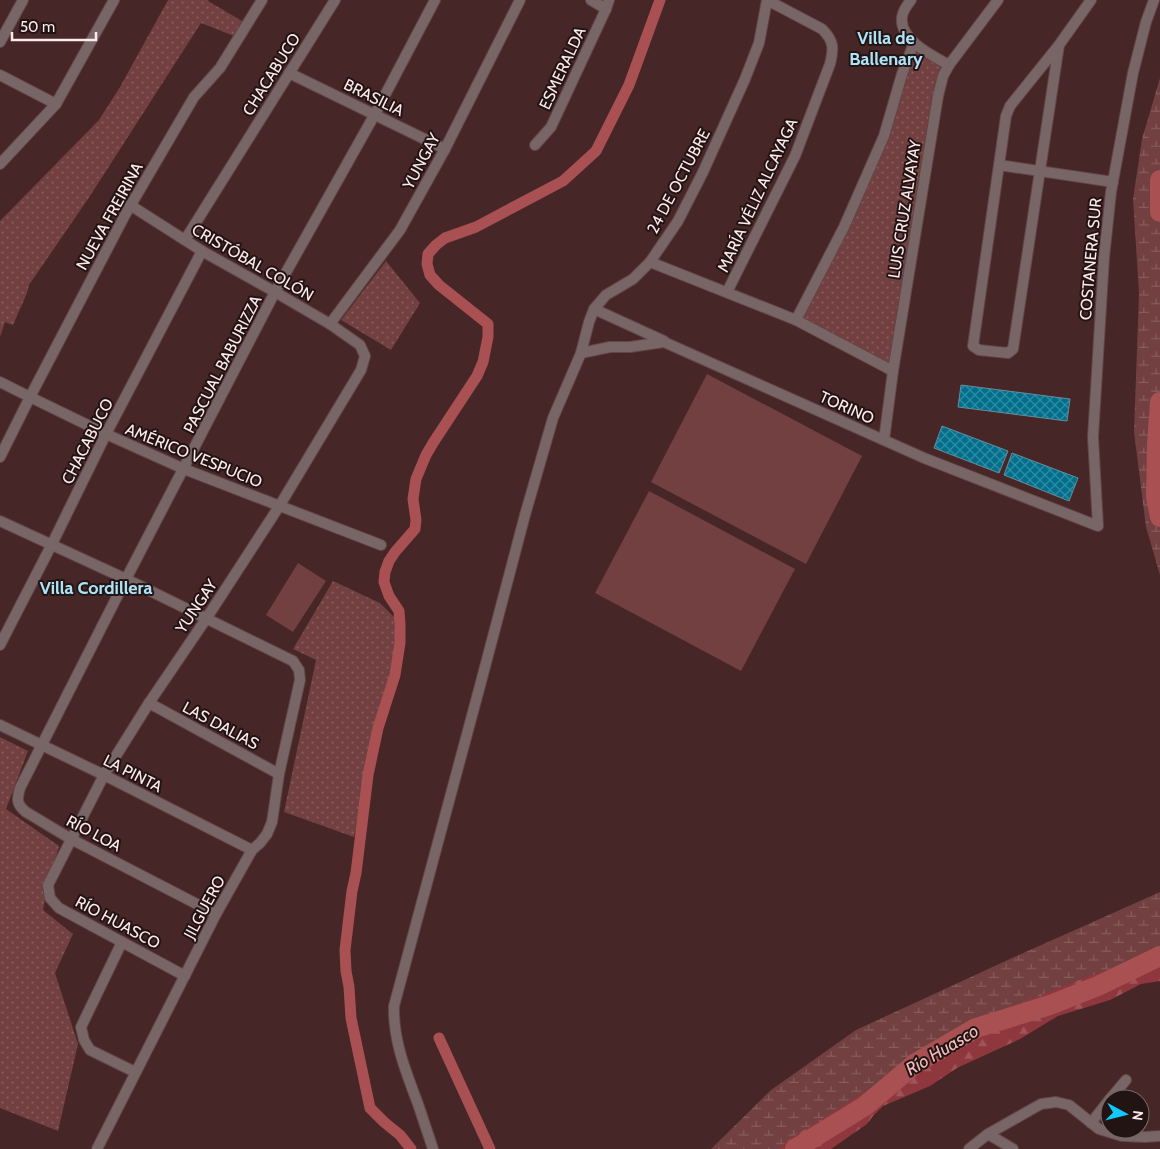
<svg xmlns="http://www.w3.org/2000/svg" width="1160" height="1149" font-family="Cabin,sans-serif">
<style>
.forest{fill:url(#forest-firs)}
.wetland{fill:url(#wetland-marsh)}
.park{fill:url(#park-dots)}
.pitch{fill:#724040}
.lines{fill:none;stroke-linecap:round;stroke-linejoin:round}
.canal{stroke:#a95053;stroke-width:11}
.river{stroke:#a95053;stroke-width:20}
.building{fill:url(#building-cross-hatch);stroke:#658d9c}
.minor-casing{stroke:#634545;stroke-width:12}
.minor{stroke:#786666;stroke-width:10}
.labels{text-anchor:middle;stroke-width:4;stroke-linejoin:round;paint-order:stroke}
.street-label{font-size:16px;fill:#fdeaea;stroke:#231414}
.neighbourhood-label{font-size:18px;font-weight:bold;fill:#aee2f6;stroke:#231414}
.water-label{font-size:18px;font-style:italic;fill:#f0bdbc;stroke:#231414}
</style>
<defs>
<pattern id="forest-firs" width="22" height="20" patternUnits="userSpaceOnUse" patternTransform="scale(1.25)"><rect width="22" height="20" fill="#8e373d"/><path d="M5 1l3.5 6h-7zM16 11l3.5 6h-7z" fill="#9f5459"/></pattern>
<pattern id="wetland-marsh" width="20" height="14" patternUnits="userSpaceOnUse" patternTransform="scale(1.25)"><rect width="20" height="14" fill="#724040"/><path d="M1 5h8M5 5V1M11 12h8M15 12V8" fill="none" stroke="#875c5c"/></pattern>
<pattern id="park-dots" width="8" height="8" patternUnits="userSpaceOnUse" patternTransform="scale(1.25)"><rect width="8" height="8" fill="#724040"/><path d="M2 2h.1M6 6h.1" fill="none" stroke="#875c5c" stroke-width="1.8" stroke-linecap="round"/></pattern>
<pattern id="building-cross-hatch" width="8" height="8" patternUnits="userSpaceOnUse" patternTransform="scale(1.25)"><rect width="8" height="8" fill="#006f8c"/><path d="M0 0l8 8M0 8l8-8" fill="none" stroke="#338ba2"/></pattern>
</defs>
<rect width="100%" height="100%" fill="#462626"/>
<polygon class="forest" points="1160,926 1160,981 1141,984 1110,1000 1058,1016 1020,1039 957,1068 930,1086 883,1106 873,1116 867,1124 831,1149 751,1149 872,1065"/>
<g class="wetland">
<polygon points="1160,78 1160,575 1146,527 1134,432 1139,293 1133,199 1142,139"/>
<polygon points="1160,892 1160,949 986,1016 788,1140 779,1149 711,1149 771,1090 856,1030 1012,958"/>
</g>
<g class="park">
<polygon points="168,0 209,0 208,1 242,21 234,36 201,23 90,196 29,285 27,293 13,325 5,322 0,337 0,221 99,120 120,87"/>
<polygon points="915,45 947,65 892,368 798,319 844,229"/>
<polygon points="386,261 420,303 391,350 341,320"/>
<polygon points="1160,402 1160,517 1156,497 1157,445"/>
<polygon points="333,581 380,603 394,617 397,661 354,837 284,812 316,660 293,649"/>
<polygon points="0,737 28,751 6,809 59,846 48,885 43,910 73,934 55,973 78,1044 58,1131 0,1108"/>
</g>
<g class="pitch">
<polygon points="707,374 862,456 806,564 651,482"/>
<polygon points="649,491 795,569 741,671 595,593"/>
<polygon points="298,563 326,581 293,632 266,615"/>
</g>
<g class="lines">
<g class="canal">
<polyline points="439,1038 490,1149"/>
<polyline points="411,1149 400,1135 384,1122 370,1108 351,1018 349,987 346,971 345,950 352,891 356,873 368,775 378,728 395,675 400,643 400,625 399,611 389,596 384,582 385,572 389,561 395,552 415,529 416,520 413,499 416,479 426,455 433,443 477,376 483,362 488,337 488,324 439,285 430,275 427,264 428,254 436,245 445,238 476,227 563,181 596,151 629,85 660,0"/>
</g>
<g class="river">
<polyline points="1160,180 1160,212"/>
<polyline points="1160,402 1157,445 1156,497 1160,517"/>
<polyline points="795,1149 865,1106 916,1063 976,1028 1050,1005 1098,986 1160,956"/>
</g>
</g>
<g class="building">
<polygon points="961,385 1070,399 1067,421 958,407"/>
<polygon points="942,426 1008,451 999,473 934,448"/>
<polygon points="1012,453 1078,478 1069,501 1004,475"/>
</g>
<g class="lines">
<g class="minor-casing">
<g id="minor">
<polyline points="591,0 606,9"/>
<path d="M 911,0 C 907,5 903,11 902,17 C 899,40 933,56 949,65"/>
<polyline points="0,42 23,0"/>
<polyline points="1059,45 1013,349 1008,353 979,350 973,346 1006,116 1010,106 1059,45 1091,0"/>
<polyline points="289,73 445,149"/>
<polyline points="0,75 56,104"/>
<polyline points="535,145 551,127 606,9 609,0"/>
<polyline points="0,164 56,104 114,0"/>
<polyline points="999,165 1113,182"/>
<polyline points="130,205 202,251 275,292 330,324 360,345 365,356 361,370 280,505 206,619 149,703 104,775 48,885 50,898 59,908 185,976"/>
<polyline points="185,240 335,0"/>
<polyline points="650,262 796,320 893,371"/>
<path d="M 727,292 L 795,156 L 830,64 C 834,48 834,41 822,29 L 767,0"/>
<polyline points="594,309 664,341"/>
<polyline points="796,320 844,227 884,136 902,74 914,43"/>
<polyline points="330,324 400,230 445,149 520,0"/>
<polyline points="581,353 610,347 630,347 664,342 924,458 1098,526 1093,437 1104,258 1111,192 1133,73 1146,22 1154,0"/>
<polyline points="0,382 30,397 106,434 184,469 381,545"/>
<polyline points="884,440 893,371 938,96 943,76 949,65 998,0"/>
<polyline points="0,457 30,397 125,215 194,97 220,68 262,0"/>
<polyline points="0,521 126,579 293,661 299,670 300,680 279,774 272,822 267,834 260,843 252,850 216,914 97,1149"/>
<polyline points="0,645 52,544 106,434 202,251"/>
<polyline points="149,703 279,774"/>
<polyline points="0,725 104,775 252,850"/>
<path d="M 216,914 L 71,839 L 26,812 C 16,804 17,799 20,788 L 126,579 L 275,292 L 375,114 L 435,0"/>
<polyline points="122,942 81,1027 84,1040 90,1050 135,1072"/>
<polyline points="1110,1099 1126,1080"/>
<polyline points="1091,1123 1110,1099"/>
<polyline points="988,1134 1013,1149"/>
<path d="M 433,1149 C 428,1134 423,1119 418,1104 C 406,1072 393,1041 394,1006 L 481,682 L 525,515 L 553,418 L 581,353 L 589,322 L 594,309 L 606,295 L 633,279 L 650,262 L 678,221 L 703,172 L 745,79 L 759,43 L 767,0"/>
<polyline points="969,1149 988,1134 1041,1104 1056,1102 1069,1105 1099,1129 1122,1136 1145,1137 1160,1136"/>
</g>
</g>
<use href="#minor" class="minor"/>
</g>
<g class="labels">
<g class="street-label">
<text transform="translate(562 68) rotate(-65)" y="6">ESMERALDA</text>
<text transform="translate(271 74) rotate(-58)" y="6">CHACABUCO</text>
<text transform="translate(374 97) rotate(26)" y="6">BRASILIA</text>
<text transform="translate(421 161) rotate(-62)" y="6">YUNGAY</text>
<text transform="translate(678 181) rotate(-62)" y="6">24 DE OCTUBRE</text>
<text transform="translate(757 195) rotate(-65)" y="6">MARÍA VÉLIZ ALCAYAGA</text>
<text transform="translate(904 209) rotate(-81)" y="6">LUIS CRUZ ALVAYAY</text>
<text transform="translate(109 216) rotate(-61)" y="6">NUEVA FREIRINA</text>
<text transform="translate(1090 259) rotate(-85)" y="6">COSTANERA SUR</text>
<text transform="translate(253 262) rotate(30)" y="6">CRISTÓBAL COLÓN</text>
<text transform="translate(222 364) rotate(-63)" y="6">PASCUAL BABURIZZA</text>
<text transform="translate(847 407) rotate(24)" y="6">TORINO</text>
<text transform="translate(87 441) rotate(-63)" y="6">CHACABUCO</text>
<text transform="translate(194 455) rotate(22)" y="6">AMÉRICO VESPUCIO</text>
<text transform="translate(196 606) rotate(-56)" y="6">YUNGAY</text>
<text transform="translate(221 725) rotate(28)" y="6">LAS DALIAS</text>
<text transform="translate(133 773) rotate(27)" y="6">LA PINTA</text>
<text transform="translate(94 833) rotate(28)" y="6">RÍO LOA</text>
<text transform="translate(204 907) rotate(-62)" y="6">JILGUERO</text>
<text transform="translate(118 922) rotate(28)" y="6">RÍO HUASCO</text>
</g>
<g class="neighbourhood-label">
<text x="886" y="44">Villa de<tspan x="886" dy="21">Ballenary</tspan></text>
<text x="96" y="594">Villa Cordillera</text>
</g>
<g class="water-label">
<text transform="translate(942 1050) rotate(-31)" y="6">Río Huasco</text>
</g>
</g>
<g transform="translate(1125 1114) rotate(97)"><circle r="24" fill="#231414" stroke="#7a6a6a"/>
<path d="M0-4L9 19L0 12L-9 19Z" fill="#0fcafa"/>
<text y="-8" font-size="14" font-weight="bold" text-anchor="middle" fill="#fdeaea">N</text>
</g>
<path d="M12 32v8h84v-8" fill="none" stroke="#fdeaea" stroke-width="2.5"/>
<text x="20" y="32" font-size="15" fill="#fdeaea" stroke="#231414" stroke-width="4" paint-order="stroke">50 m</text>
</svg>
